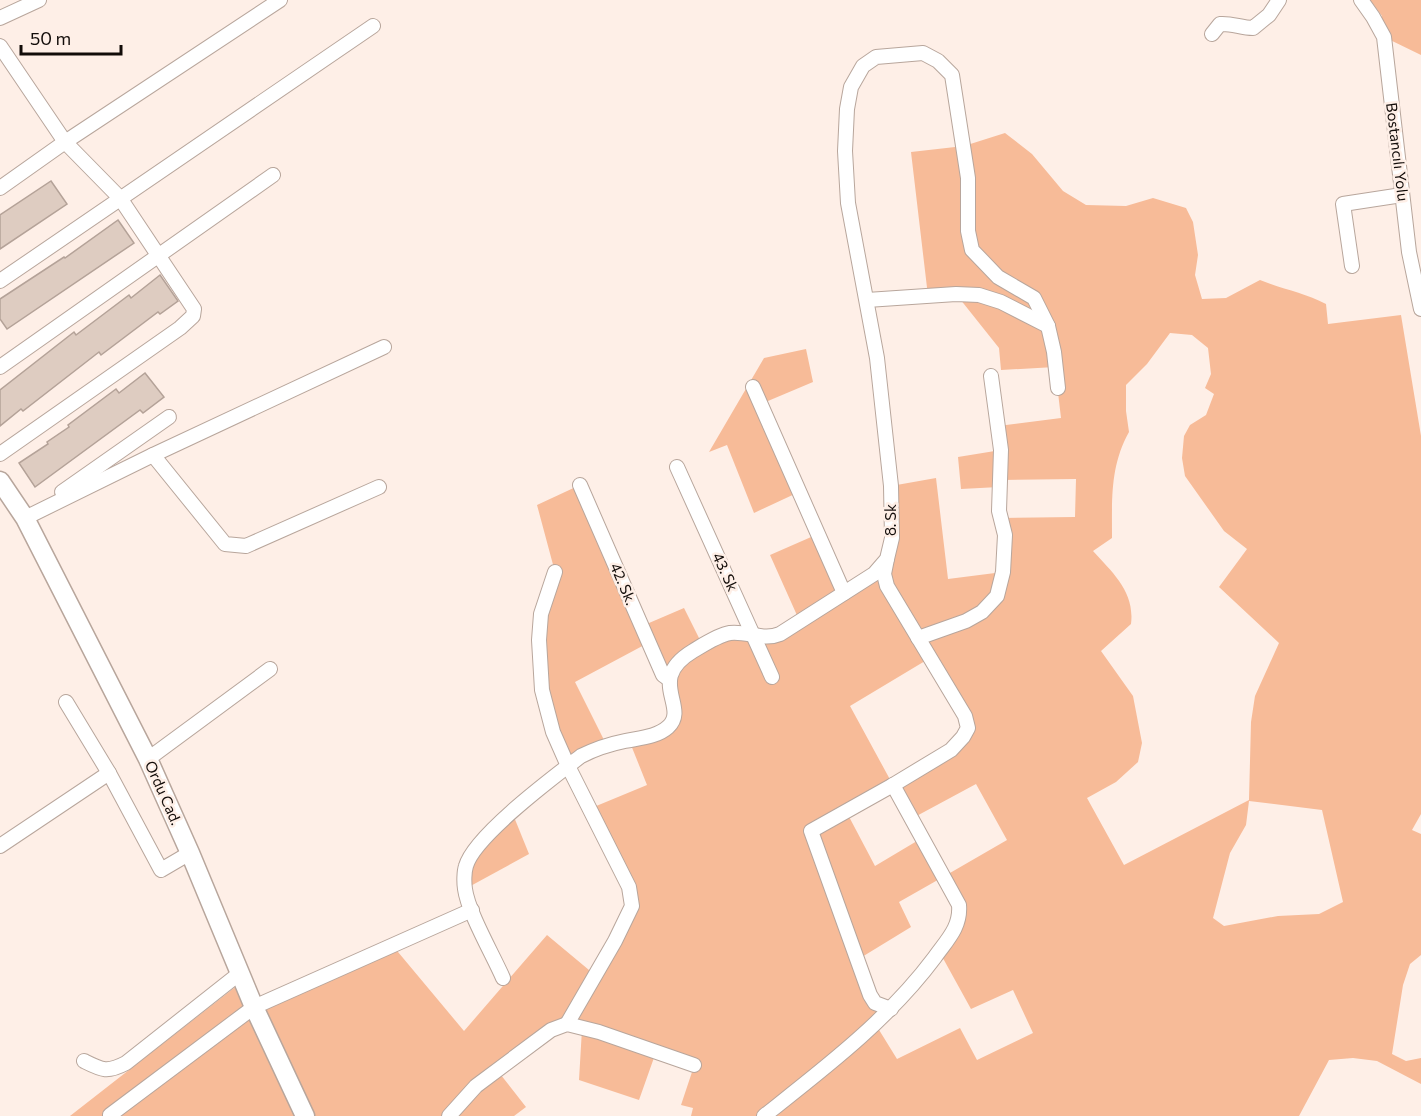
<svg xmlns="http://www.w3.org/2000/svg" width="1421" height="1116" font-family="Commissioner,sans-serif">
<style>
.green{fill:#f7bb98;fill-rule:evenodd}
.building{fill:#deccc1;stroke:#b4a298;stroke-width:1.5}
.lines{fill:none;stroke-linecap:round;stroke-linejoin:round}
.minor-casing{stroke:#b8a69c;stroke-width:16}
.major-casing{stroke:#b8a69c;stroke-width:21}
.minor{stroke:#fff;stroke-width:14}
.major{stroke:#fff;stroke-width:18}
.labels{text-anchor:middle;stroke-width:5;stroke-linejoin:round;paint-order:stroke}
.street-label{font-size:15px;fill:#120c09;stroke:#feefe7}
</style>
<rect width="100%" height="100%" fill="#feefe7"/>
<g class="green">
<polygon points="1370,0 1421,0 1421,55 1384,37 1377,24 1382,16"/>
<path d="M 1005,133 L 1032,154 L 1063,191 L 1086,205 L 1126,206 L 1153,198 L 1186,208 L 1193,222 L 1198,255 L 1195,275 L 1202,299 L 1226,298 L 1260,280 C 1282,289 1305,293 1326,304 L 1328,324 L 1401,315 L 1421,436 L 1421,814 L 1412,830 L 1421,834 L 1421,955 L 1410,964 L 1403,985 L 1392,1054 L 1406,1061 L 1421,1058 L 1421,1084 L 1377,1061 L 1353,1058 L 1329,1060 L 1299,1116 L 691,1116 L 693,1108 L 681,1105 L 694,1066 L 656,1052 L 639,1100 L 579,1080 L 582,1029 L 567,1025 L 497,1070 L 526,1107 L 514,1116 L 70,1116 L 243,981 L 253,1007 L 393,946 L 464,1031 L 547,935 L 595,975 L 632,906 L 589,809 L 647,785 L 629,740 L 657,734 L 674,712 L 648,643 L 575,682 L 607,746 L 568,766 L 553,732 L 539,640 L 555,572 L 537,505 L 580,485 L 642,626 L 684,608 L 703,646 L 716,639 L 758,636 L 800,622 L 770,555 L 818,534 L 844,593 L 887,559 L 891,486 L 936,478 L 948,579 L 1003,572 L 1001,518 L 1075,517 L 1076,479 L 1000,480 L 999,487 L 961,489 L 958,457 L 1001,450 L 998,426 L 1061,418 L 1055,367 L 1001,370 L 999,348 L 956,294 L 928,296 L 911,152 L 964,146 ZM 1170,333 L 1192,335 L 1208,348 L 1211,374 L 1205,388 L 1214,394 L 1206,415 L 1190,425 L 1184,436 L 1182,458 L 1185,476 L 1224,531 L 1247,549 L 1219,587 L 1279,643 L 1255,696 L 1251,722 L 1249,800 L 1124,865 L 1087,798 L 1116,782 L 1138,762 L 1142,743 L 1133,696 L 1101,651 L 1131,624 C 1135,592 1113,573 1093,551 L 1112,538 C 1112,499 1110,466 1129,432 L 1126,411 L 1126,385 L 1147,364 ZM 930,658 L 968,728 L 893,785 L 850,706 ZM 976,784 L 1007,840 L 943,877 L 922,838 L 875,866 L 846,811 L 893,786 L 911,819 ZM 1249,801 L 1322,810 L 1343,902 L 1319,914 L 1278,916 L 1224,926 L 1213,918 L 1230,853 L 1246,825 ZM 943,877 L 960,916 L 939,951 L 971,1009 L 1013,990 L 1033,1033 L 977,1060 L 960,1028 L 897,1059 L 876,1025 L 882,1007 L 857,960 L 911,927 L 899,902 Z"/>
<polygon points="806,349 813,382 761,404 799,492 754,513 727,445 709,452 764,358"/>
<polygon points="512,812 529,854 465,889 466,866"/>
</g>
<g class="building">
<polygon points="51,181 67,204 0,249 0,215"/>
<polygon points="118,220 134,243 7,329 0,319 0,299 64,257 65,258"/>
<polygon points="160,275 178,301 160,314 158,312 101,355 99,352 23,411 21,409 0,426 0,390 74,332 76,335 129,295 131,298"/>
<polygon points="145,373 164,397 143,413 140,410 35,487 19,463 48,444 47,442 69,427 68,425 116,389 119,393"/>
</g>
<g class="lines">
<g class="minor-casing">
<g id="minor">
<polyline points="1361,0 1373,17 1384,37 1409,252 1421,309"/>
<polyline points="0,18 39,0"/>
<path d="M 1212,34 L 1220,24 C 1232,23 1241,28 1253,28 L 1269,15 L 1279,0"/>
<polyline points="0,46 65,142 120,198 194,309 193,316 180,328 0,454"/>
<polyline points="0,188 65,142 280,0"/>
<polyline points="1352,266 1343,204 1402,195"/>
<polyline points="0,281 373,26"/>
<polyline points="867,300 956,294 979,295 1001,302 1048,326"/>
<polyline points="0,367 273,175"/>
<polyline points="753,387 844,593"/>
<polyline points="153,455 225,544 246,546 379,487"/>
<polyline points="677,467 772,677"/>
<polyline points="580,485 663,675 670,680"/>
<polyline points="62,492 169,417"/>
<polyline points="25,518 153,455 384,347"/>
<polyline points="887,559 884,574 887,586 965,716 968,728 963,737 951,750 893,785 811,831 870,995 875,1003 891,1009"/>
<polyline points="555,572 541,614 539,640 542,690 553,732 568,766 629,887 632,906 615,941 567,1024"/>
<polyline points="918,638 966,621 982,612 997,596 1003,572 1005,535 999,511 1001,450 991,376"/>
<polyline points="66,702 109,773 161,870 190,853"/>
<polyline points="148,759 270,669"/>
<polyline points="0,846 109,773"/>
<path d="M 503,978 C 493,955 468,912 465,889 C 464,883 464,872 466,866 C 474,836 555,776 581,756 C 595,749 610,744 625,741 C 639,738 657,737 668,727 C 690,707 645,680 693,651 C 703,645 718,635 730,633 C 748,631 763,641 780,634 L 874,574 L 887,559 L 892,538 L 891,486 L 877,358 L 848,203 L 845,151 L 847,109 L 851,87 L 863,66 L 876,57 L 923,53 L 938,61 L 952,75 L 968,178 L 968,231 L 972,250 L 998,277 L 1034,298 L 1048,326 L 1054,352 L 1058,388"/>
<path d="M 84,1061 C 102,1070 107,1073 126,1063 L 240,973"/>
<polyline points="110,1115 254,1007 472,910"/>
<polyline points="449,1116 476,1086 551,1030 567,1024 599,1032 694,1065"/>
<path d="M 764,1116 C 826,1067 888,1020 935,957 C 947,940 961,927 959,905 L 893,785"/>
</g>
</g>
<g class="major-casing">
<polyline id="major" points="0,481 25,518 148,759 190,853 254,1007 305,1116"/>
</g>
<use href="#minor" class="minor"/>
<use href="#major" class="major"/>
</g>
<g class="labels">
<g class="street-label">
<text transform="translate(1397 152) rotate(83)" y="5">Bostancılı Yolu</text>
<text transform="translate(891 520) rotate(-90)" y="5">8. Sk</text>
<text transform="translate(725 572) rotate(65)" y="5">43. Sk</text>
<text transform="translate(623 584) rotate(67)" y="5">42. Sk.</text>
<text transform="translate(163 793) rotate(66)" y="5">Ordu Cad.</text>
</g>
</g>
<path d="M21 45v9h100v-9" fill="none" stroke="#120c09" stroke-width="3"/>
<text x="30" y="45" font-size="18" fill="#120c09" stroke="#feefe7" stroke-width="4.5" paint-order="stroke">50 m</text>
</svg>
